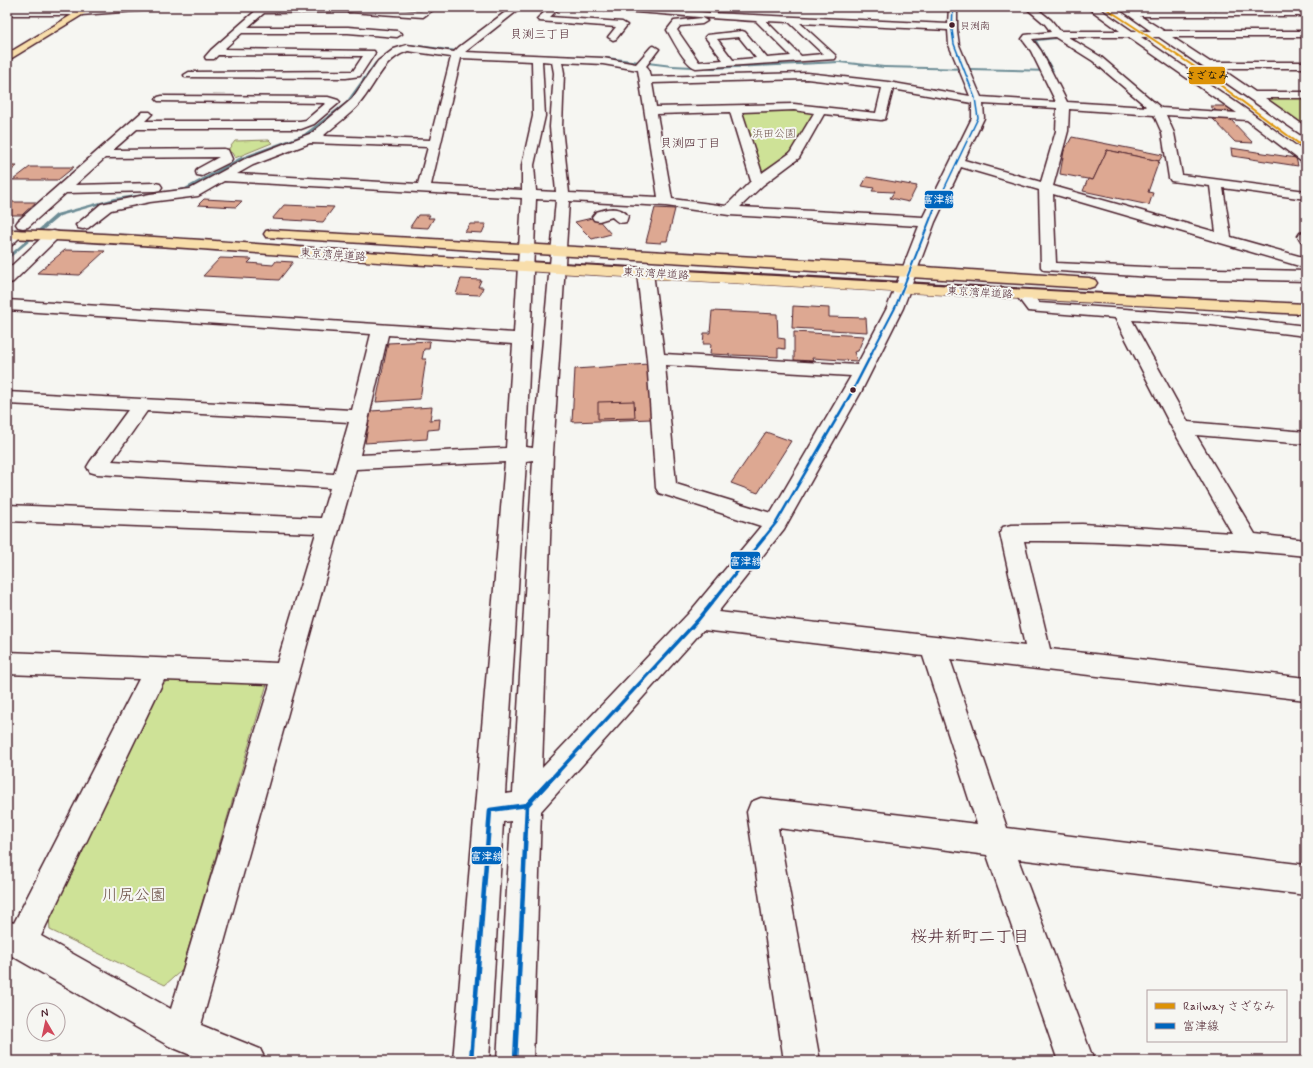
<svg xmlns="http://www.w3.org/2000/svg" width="1313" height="1068" font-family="Mynerve,'Klee One',sans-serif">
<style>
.green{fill:#cee297;stroke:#8c8061}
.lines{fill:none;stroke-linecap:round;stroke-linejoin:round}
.stream{fill:#6c8c95;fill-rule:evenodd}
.building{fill:#dda892;stroke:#4a1f2b}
.minor-casing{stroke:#4a1f2b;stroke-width:3}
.major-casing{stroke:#4a1f2b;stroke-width:3}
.highway-casing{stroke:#4a1f2b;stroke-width:3}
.minor{fill:#f6f6f2;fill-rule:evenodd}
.major{fill:#f8deab;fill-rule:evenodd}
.highway{fill:#f8deab;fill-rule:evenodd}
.bus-1-far4-casing{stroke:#f6f6f2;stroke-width:3}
.bus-1-far3-casing{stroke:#f6f6f2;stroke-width:4}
.bus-1-far2-casing{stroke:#f6f6f2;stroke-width:5}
.bus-1-far1-casing{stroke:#f6f6f2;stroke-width:6}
.bus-1-casing{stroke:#f6f6f2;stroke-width:8}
.bus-1-far4{stroke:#0065bd;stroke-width:1.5}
.bus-1-far3{stroke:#0065bd;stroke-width:2}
.bus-1-far2{stroke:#0065bd;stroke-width:2.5}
.bus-1-far1{stroke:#0065bd;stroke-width:3.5}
.bus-1{stroke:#0065bd;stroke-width:4.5}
.rail-1-casing{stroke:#f6f6f2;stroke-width:3.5}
.rail-1{stroke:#dd9206;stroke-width:2}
.bus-dot{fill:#4a1f2b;stroke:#f6f6f2;stroke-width:1.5}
.labels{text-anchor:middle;stroke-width:4;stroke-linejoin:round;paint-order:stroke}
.far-bus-label{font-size:10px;fill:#4a1f2b;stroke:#f6f6f2;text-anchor:start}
.far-park-label{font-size:11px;fill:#6b5046;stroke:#f6f6f2}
.far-street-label{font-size:11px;fill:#4a1f2b;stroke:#f6f6f2}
.far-neighbourhood-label{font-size:12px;fill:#4a1f2b;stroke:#f6f6f2}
.near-park-label{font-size:16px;fill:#6b5046;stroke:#f6f6f2}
.near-neighbourhood-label{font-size:17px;fill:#4a1f2b;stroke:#f6f6f2}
.line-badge{stroke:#f6f6f2;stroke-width:1.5}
.badge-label{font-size:11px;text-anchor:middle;font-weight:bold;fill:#fff}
.pale-badge-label{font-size:11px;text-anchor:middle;font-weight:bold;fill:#111}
</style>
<rect width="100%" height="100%" fill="#f6f6f2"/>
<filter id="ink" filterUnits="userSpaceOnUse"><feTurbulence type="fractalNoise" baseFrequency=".025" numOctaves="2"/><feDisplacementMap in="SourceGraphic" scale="8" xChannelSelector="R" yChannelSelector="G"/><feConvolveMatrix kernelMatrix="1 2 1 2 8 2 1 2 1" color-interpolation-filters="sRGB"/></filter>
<g filter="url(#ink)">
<g class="green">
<polygon points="1257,96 1306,96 1306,130"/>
<polygon points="793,109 811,111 814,113 788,155 762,171 742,113 745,111"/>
<polygon points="269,140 272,143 235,158 232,153 227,151 235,141"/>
<polygon points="259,679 267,684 182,970 165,985 50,930 49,916 158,687 169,680"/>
</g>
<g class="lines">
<g class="stream">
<polygon points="1066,36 1067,38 1037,41 1054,71 1052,72 884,68 839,63 714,69 672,67 607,59 527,56 525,55 527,54 607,57 672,65 714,67 839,61 884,66 1050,70 1033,40"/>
<polygon points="411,44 465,51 467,52 465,53 411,46 400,50 398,49"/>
<polygon points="385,55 388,56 377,64 348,104 306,136 241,160 188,190 115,200 60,216 7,260 7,257 56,214 115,198 185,188 239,158 304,134 346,102 375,62"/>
</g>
</g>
<g class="building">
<polygon points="1210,106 1229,106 1236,112 1218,112"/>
<polygon points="1213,119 1230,119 1253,143 1235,142"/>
<polygon points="1072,137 1163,155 1159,161 1107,150 1093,180 1060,174 1064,151"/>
<polygon points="1231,148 1296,158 1298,166 1232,156"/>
<polygon points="1107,150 1159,161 1148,192 1153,193 1149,205 1083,191 1088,179 1093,180"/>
<polygon points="7,166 17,166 7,174"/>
<polygon points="30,167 74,167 58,180 13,180"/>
<polygon points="867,177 917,186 909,202 890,198 894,192 872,191 874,188 862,186"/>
<polygon points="204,199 242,201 236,207 198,205"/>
<polygon points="8,202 36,202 22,215 7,215"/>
<polygon points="284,205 334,207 323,222 272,219"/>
<polygon points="655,208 675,209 667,241 661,241 661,243 646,242"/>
<polygon points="418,215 430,215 428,218 434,218 428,228 410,227"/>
<polygon points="596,217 611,234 592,239 575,222"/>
<polygon points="470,224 486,224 482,233 465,232"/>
<polygon points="65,250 105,251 79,275 37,273"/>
<polygon points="220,258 252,259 248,263 273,265 276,261 293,262 279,280 203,276"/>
<polygon points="461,279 481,280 478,287 483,287 480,295 456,294"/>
<polygon points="793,306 829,308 829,317 866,318 867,332 792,328"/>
<polygon points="712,311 777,314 778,338 785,339 785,349 778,348 778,357 710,354 711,344 703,344 704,333 710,333"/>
<polygon points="794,332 864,336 858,351 854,352 857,361 812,358 813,361 794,360"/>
<polygon points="430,341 429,349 424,349 422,359 426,359 420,399 376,402 388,343"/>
<polygon points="648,364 651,419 572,422 575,369"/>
<polygon points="634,401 635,418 598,419 598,402"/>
<polygon points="432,407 430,420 440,419 439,429 428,430 427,439 365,443 371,411"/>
<polygon points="766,432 791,441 758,493 731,483"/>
</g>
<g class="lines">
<g class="minor-casing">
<g id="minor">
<polygon points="113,7 154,7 150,10 81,15 7,15 7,9 81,9"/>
<polygon points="260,7 360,7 421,11 427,7 437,7 423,17 350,12 264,13 248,27 348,27 397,31 402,34 397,37 348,33 242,33 224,49 374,51 375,53 360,76 346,78 185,77 184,75 189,72 353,71 363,56 218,55 214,59 206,59 205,57 211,50"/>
<path d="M 512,7 L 522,7 L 465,52 L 603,58 L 636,64 L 651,47 L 654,46 L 659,49 L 646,66 L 648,68 L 650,77 L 807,73 L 888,82 L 970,96 L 949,45 L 948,30 L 800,23 L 835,55 L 836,57 L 835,59 L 696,68 C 685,65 673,40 667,30 L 674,21 L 702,18 L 707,21 L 702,24 L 680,26 L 677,30 L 699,62 L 723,60 L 705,37 L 707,35 L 742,31 L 745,32 L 767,58 L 791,56 L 756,21 C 705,18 655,13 605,10 L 601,7 L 650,7 L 711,13 L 948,24 L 949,7 L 957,7 L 957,31 L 959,45 L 981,97 L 1056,102 L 1031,51 L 1022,39 L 1025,35 L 1051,32 L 1045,24 L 1025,7 L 1035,7 L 1051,20 L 1060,31 L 1120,31 L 1087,7 L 1097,7 L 1132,31 L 1151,31 L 1117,7 L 1127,7 L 1132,10 L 1306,10 L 1306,16 L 1140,16 L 1164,31 L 1306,31 L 1306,37 L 1172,37 L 1210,62 L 1306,62 L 1306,68 L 1220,68 L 1255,92 L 1306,92 L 1306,98 L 1265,98 L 1306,127 L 1306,136 L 1302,135 L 1159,37 L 1141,37 L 1247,110 L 1306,153 L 1306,163 L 1302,162 L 1247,120 L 1166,115 L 1174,133 L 1182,175 L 1306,191 L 1306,199 L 1223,188 L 1231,237 L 1306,258 L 1306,268 L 1053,194 L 1056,263 L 1167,268 L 1306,271 L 1306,281 L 1167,278 L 1044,270 L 1041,267 L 1039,190 L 961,167 L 935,222 L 903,308 L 861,392 L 784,529 L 718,612 L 1025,646 L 1000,533 L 1003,527 L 1011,525 L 1082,524 L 1232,533 L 1172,428 L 1115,318 L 1028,311 L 1016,295 L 1018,292 C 1030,289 1033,295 1039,303 L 1211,315 L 1306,326 L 1306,336 L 1211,325 L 1132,320 L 1188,422 L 1306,432 L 1306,444 L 1196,435 L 1255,534 L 1306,540 L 1306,556 C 1212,547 1118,540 1024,541 L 1050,649 L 1306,678 L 1306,700 L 950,659 L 1007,828 L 1306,865 L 1306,895 L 1018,859 L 1094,1061 L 1058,1061 L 987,855 L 778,828 L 820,1061 L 784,1061 L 747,812 L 751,802 L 761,798 L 977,824 L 923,656 L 703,630 L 541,811 L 533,1061 L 497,1061 L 511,821 L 503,822 L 489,1061 L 453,1061 L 505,462 L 356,469 L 201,1025 L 260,1049 L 266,1061 L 205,1061 L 169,1046 L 7,953 L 7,921 L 14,923 L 139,679 L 7,674 L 7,652 L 277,663 L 316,533 L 7,521 L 7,505 L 321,518 L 330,488 L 97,474 L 90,472 L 87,467 L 90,462 L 128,410 L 7,404 L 7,392 L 352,410 L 371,334 L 7,310 L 7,300 L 514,333 L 522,198 L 224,181 L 198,196 L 150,202 L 111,210 L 88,228 L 83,229 L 78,228 L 76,225 L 101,204 L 150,194 L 190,189 L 245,159 L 312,133 L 352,99 L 378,61 L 394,49 L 407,45 L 454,52 L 459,47 ZM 766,21 L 789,22 L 823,54 L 801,56 ZM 739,37 L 756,58 L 733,60 L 717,39 ZM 1055,37 L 1093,61 L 1147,107 L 1067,102 L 1041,51 L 1032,39 ZM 1068,37 L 1128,37 L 1237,113 L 1161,108 L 1101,57 ZM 408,51 L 451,57 L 430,140 L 323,136 C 335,125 350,115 360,103 C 376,84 383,59 408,51 ZM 461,58 L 532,61 L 533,116 L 522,165 L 522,190 L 431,185 ZM 542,61 L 552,62 L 554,73 L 550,127 L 556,192 L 536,191 L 534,165 L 545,116 ZM 562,62 L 603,64 L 638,70 L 658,197 L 569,193 L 562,127 L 564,73 ZM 807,79 L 882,88 L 876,113 L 794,104 L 656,107 L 652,83 ZM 893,89 L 972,103 L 972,118 L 923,217 L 740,207 L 763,185 L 799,158 L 824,114 L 881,120 L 885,119 ZM 983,104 L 1057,108 L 1056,131 L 1041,182 L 964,160 L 984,118 ZM 1069,109 L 1154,115 L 1162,133 L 1169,178 L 1171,181 L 1210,186 L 1216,232 L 1053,186 L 1068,131 ZM 794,110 L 814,113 L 790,153 L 762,173 L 742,112 ZM 730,112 L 751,181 L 726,206 L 672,199 L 657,114 ZM 310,143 L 428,147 L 418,184 L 237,174 L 253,165 ZM 536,199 L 556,200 L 533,448 L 526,447 ZM 569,201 L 666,206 L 729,215 L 919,226 L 887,308 L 857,365 L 664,354 L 653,273 L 650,270 L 645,268 L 640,270 L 637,273 L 647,359 L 656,488 L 659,493 L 761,526 L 689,613 L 542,768 L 553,453 ZM 388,335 L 513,344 L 506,448 L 360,455 ZM 665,365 L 851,376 L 771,513 L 676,484 ZM 147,411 L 349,422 L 334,474 L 112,461 ZM 533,460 L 513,793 L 505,794 L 526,461 ZM 164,680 L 270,684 L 171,1009 L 41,936 Z"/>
<polygon points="551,7 560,7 550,17 622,22 627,25 616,39 613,40 608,37 616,27 539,21 537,19 539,17"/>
<polygon points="162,96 328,97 338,100 340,102 314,124 301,129 137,129 113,150 224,149 228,150 232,159 230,162 202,176 197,175 196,172 197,169 219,157 105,158 75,185 155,183 160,184 162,187 160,190 155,191 66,193 28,227 23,228 18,227 16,224 18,221 142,112 150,112 152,114 145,121 300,121 306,120 326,103 158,101 156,99 158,97"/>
<path d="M 607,209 C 614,208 623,209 628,216 L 626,222 C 618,224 617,221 612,217 L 599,221 L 594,220 L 592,217 L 596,212 Z"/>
<polygon points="16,230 21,231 23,234 12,245 7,246 7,234 11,231"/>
<polygon points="53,231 58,232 60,235 58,238 13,282 7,284 7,270 48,232"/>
<polygon points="1305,232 1306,232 1306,242 1301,241 1298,236 1300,233"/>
</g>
</g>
<g class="major-casing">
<polygon id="major" points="85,7 95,7 7,61 7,54"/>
</g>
<g class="highway-casing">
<g id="highway">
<path d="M 7,230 C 147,234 285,247 425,256 C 718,273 1012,290 1306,304 L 1306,314 C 1012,299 718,283 425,265 C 285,256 147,243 7,238 Z"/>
<polygon points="271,230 879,264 1089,278 1095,280 1097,283 1095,286 1089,288 266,237 264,234 266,231"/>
</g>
</g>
<use href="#minor" class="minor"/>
<use href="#major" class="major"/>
<use href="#highway" class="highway"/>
<g class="bus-1-far4-casing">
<polyline id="bus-1-far4" points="935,208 978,118 975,98 954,44 952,30 953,7"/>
</g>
<g class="bus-1-far3-casing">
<polyline id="bus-1-far3" points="871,354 895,308 935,207"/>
</g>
<g class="bus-1-far2-casing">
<polyline id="bus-1-far2" points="763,539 776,523 852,392 872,353"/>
</g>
<g class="bus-1-far1-casing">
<polyline id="bus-1-far1" points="557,773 698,620 764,538"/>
</g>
<g class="bus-1-casing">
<g id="bus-1">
<polyline points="471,1061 490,810 527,805 558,772"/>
<polyline points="515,1061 527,805 550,780"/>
</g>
</g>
<use href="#bus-1-far4" class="bus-1-far4"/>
<use href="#bus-1-far3" class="bus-1-far3"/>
<use href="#bus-1-far2" class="bus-1-far2"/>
<use href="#bus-1-far1" class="bus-1-far1"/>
<use href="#bus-1" class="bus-1"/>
<g class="rail-1-casing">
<polyline id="rail-1" points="1104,7 1204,73 1306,149"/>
</g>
<use href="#rail-1" class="rail-1"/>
</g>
</g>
<g class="bus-dot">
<circle cx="952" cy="25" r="3.5"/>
<circle cx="853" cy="390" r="3.5"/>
</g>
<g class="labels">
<g class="far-bus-label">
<text x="960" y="29">貝渕南</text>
</g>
<g class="far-park-label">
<text x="774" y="137">浜田公園</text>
</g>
<g class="far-street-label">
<text transform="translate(333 254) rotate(4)" y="4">東京湾岸道路</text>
<text transform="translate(656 273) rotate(3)" y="4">東京湾岸道路</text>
<text transform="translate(980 292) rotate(3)" y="4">東京湾岸道路</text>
</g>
<g class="far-neighbourhood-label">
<text x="540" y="38">貝渕三丁目</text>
<text x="690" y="147">貝渕四丁目</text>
</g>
<g class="near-park-label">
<text x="134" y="900">川尻公園</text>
</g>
<g class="near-neighbourhood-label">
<text x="970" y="942">桜井新町二丁目</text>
</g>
</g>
<g class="line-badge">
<rect x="1188" y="66" width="38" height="19" rx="4" fill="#dd9206"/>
<rect x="924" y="190" width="30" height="19" rx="4" fill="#0065bd"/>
<rect x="730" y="551" width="31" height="19" rx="4" fill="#0065bd"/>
<rect x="471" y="846" width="31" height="19" rx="4" fill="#0065bd"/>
</g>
<g class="badge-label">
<text x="939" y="203">富津線</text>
<text x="746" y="565">富津線</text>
<text x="487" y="860">富津線</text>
</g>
<g class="pale-badge-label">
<text x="1207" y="79">さざなみ</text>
</g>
<rect width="1313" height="1068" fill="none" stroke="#f6f6f2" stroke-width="24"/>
<rect x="12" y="12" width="1289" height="1044" fill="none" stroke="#4a1f2b" stroke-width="1.5" filter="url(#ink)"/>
<rect x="1147" y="990" width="140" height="52" fill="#f6f6f2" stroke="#b1a0a2"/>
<rect x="1155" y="1003" width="20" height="6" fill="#dd9206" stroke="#b1a0a2"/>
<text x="1183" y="1010" font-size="12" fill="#4a1f2b">Railway さざなみ</text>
<rect x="1155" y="1023" width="20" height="6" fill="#0065bd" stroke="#b1a0a2"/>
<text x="1183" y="1030" font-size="12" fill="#4a1f2b">富津線</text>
<g transform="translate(46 1022) rotate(351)"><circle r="19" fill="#f6f6f2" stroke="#b1a0a2"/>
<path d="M0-3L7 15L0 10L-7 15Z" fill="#d1495b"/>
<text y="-6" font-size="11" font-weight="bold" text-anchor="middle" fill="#4a1f2b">N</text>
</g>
</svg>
